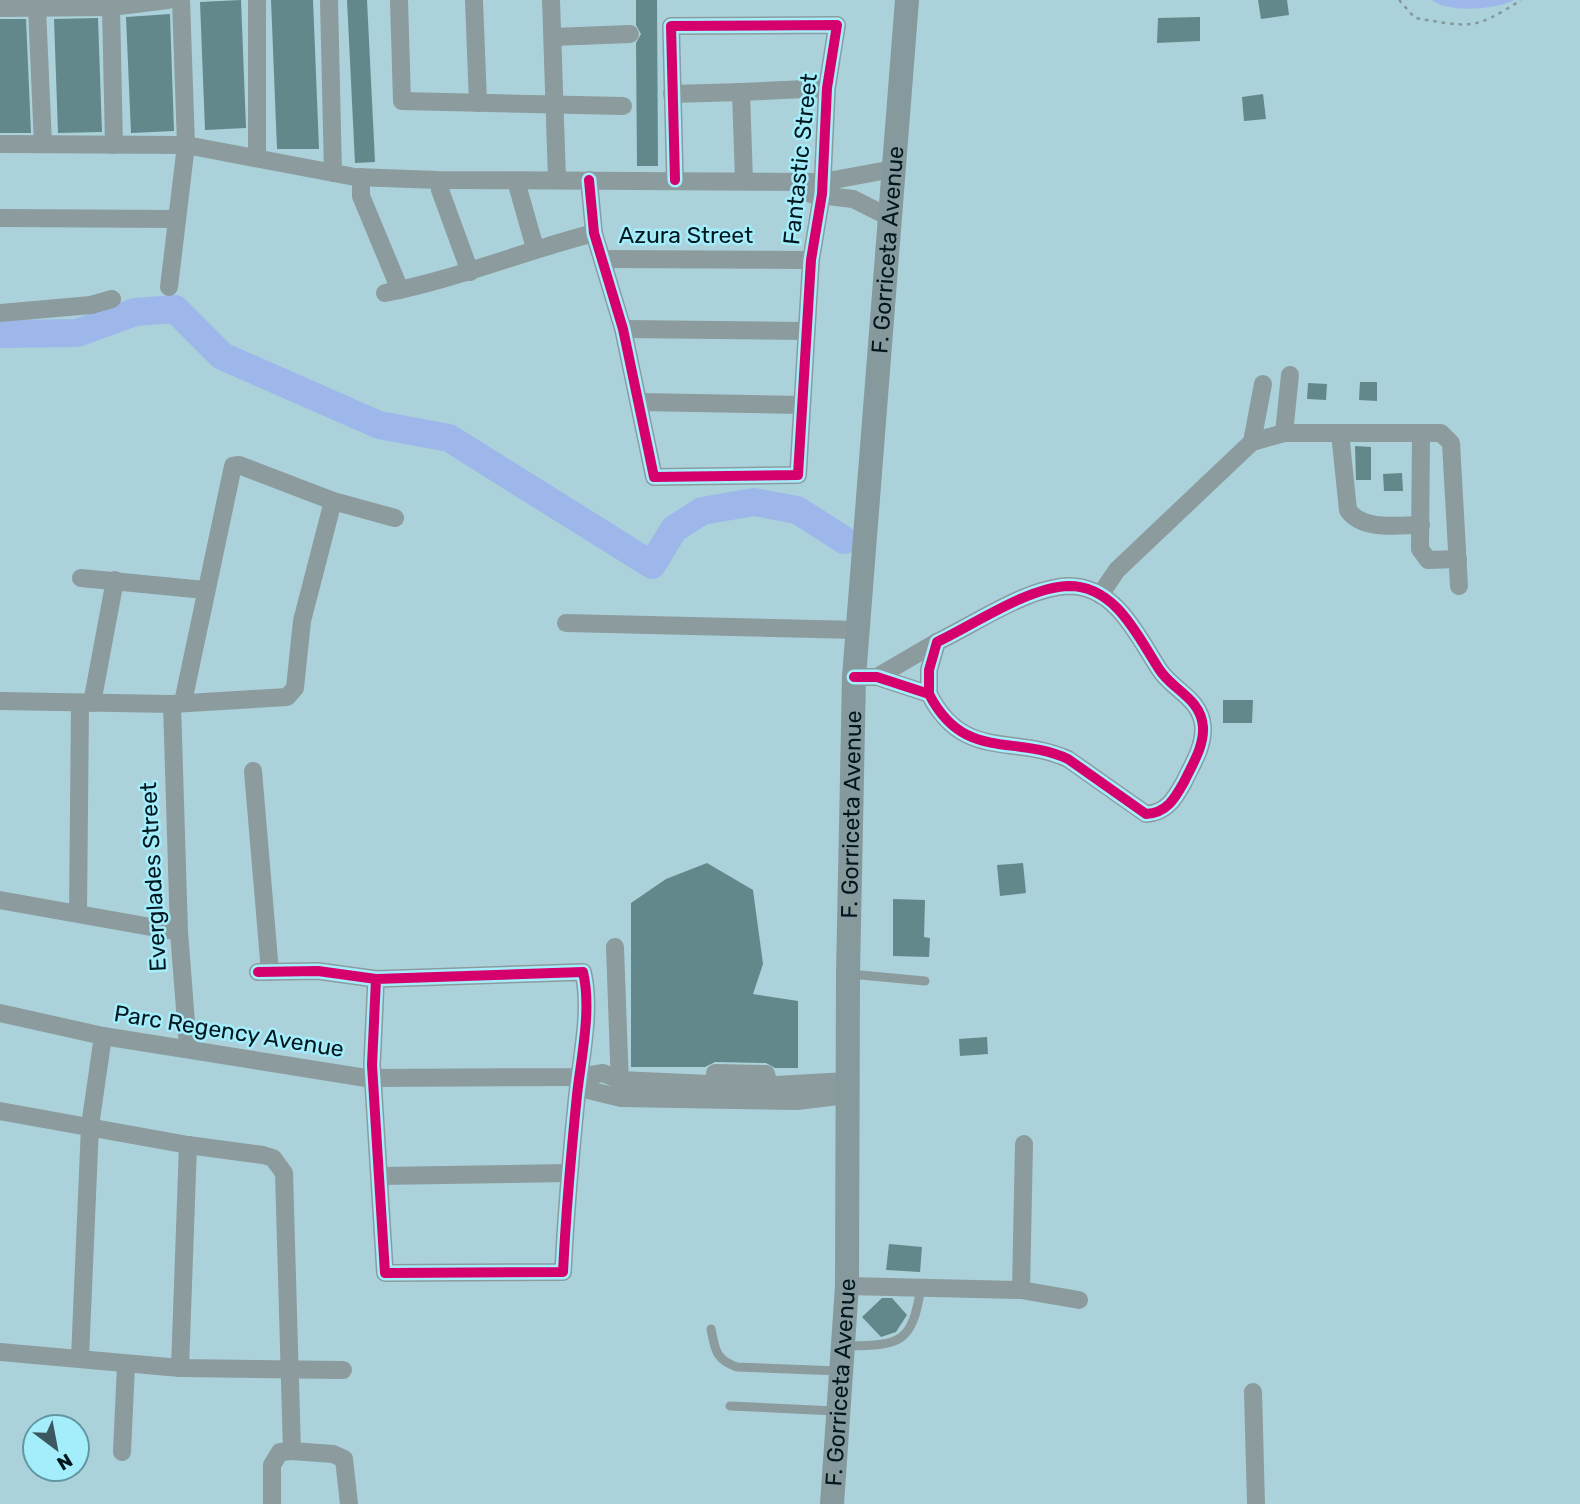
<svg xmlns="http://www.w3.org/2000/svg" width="1580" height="1504" font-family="Rubik,sans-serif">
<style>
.water{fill:#9eb7ea}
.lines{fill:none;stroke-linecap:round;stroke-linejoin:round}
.river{stroke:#9eb7ea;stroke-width:28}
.building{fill:#63888b}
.path{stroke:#86979b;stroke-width:2.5;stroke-dasharray:3.5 5;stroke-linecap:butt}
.lane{stroke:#8c9b9e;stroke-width:9}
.street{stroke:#8c9b9e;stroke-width:18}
.secondary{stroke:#869a9e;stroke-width:24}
.cycleway-casing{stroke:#a4edfb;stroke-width:15}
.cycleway{stroke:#d6006c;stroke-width:10}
.labels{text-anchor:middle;stroke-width:5;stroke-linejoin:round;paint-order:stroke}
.street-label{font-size:23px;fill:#00171d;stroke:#a4edfb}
</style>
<rect width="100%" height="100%" fill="#abd2da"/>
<path class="water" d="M 1432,0 L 1514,0 C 1497,10 1447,13 1432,0 Z"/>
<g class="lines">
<polyline class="river" points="0,334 77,333 135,312 175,309 222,356 379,425 449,438 652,565 674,529 702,511 754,502 797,510 844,540"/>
</g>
<g class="building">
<polygon points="241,0 246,128 205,130 200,2"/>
<polygon points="271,0 313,0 319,149 277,149"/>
<polygon points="347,0 367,0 375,162 355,163"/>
<polygon points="636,0 657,0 658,166 637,166 636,43 641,34 636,25"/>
<polygon points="1258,0 1287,0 1289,15 1261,19"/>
<polygon points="170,14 174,131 131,133 126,17"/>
<polygon points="1200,17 1200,41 1157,43 1158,18"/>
<polygon points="98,18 102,132 58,133 54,19"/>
<polygon points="0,19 26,19 31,133 0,133"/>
<polygon points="1263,94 1266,119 1244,121 1242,97"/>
<polygon points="1360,382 1377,382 1377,401 1359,400"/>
<polygon points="1308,383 1327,384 1326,400 1307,399"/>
<polygon points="1355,446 1371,447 1371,480 1356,480"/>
<polygon points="1402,473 1403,491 1384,491 1383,474"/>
<polygon points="1223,700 1253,700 1252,723 1223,723"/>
<polygon points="707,863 753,890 763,964 753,994 798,1001 798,1068 775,1068 766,1063 715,1062 705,1067 631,1067 631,903 666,879"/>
<polygon points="1023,863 1026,893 1000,896 997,865"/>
<polygon points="893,899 925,900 924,937 930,938 929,957 893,956"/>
<polygon points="987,1037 988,1054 960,1056 959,1039"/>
<polygon points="889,1244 922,1247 920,1272 886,1270"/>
<polygon points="882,1298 892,1298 907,1315 896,1332 881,1337 862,1317"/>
</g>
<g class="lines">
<path class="path" d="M 1399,0 L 1415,18 C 1470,27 1473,31 1521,0"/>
<g class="lane">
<polyline points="850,974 925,981"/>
<path d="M 711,1329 C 715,1350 716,1360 737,1367 L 839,1371"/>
<path d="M 846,1346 C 900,1345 912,1345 921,1287"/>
<polyline points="730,1406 835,1411"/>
</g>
<g class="street">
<polyline points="329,0 333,173"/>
<polyline points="399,0 402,101 623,106"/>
<polyline points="474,0 478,103"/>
<polyline points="551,0 557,180"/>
<polyline points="111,7 114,145"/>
<polyline points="0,8 111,7 168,0"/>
<polyline points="37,8 43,144"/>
<polyline points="553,37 630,34"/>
<polyline points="672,94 741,92"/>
<polyline points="0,144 186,145 355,177 438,180 823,182 893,169"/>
<polyline points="257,158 257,0"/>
<polyline points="361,177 361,196 400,290"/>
<polyline points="589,180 594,233 623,329 654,477 798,475 811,260 822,194 827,88 837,25 671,26 675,180"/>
<polyline points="516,181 535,248"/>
<polyline points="744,181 741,92 827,88"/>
<polyline points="440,190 470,272"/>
<polyline points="811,194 853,199 889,217"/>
<polyline points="0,218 177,219"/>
<polyline points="604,259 811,260"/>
<polyline points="169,287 186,145 181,0"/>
<path d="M 385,293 C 457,279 524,251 594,233"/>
<polyline points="0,313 91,305 112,299"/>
<polyline points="623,329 806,331"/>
<polyline points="639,402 801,405"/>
<polyline points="1284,433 1290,375"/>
<path d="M 1340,433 L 1348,510 C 1362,531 1398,525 1421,525"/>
<polyline points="1421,435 1420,549 1428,560 1458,559"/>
<polyline points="1252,442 1263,384"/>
<polyline points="81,578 205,590"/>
<polyline points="1100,595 1117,570 1252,442 1284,433 1441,433 1451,443 1459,586"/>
<polyline points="566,623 857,630"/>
<path d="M 854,677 L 877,677 L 929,694 C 964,762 1013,734 1068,759 L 1146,814 C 1167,813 1175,798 1184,782 C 1192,765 1204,747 1203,727 C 1201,698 1172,690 1159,669 C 1138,637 1116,586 1069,586 C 1028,587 975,624 937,642 L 929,670 L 929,694"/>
<polyline points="877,677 937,642"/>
<polyline points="0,701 172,704 287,697 295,688 302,621 333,501"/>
<polyline points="183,702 233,466 239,465 333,501 395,518"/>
<polyline points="92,703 115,580"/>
<polyline points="172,704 179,932 188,1048"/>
<polyline points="253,771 270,972"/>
<polyline points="0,900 179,932"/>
<polyline points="78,913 80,703"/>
<polyline points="615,947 620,1087"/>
<path d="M 258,972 L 318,971 L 376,979 L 583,972 C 592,1009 581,1058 577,1095 C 571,1154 566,1212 563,1272 L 385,1273 L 372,1065 L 376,979"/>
<polyline points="0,1013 103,1036 366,1078 579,1077 603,1073 619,1080 757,1086 847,1081"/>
<polyline points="715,1073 766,1074 770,1088"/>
<polyline points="579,1077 588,1090 621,1098 797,1101 847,1095"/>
<polyline points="0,1111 188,1145 263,1155 273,1158 284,1173 292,1451 280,1452 272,1465 272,1504"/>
<polyline points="379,1176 569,1173"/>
<polyline points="847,1286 1021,1290 1079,1300"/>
<polyline points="1021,1290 1024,1144"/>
<polyline points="0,1352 180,1368 343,1370"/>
<polyline points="80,1358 90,1126 103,1036"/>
<polyline points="180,1368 188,1145"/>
<polyline points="1253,1392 1256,1504"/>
<polyline points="292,1451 333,1454 344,1459 349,1504"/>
<polyline points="122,1452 126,1365"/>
</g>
<path class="secondary" id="s1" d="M 832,1504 L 847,1286 L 848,974 L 854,677 L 907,0"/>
<g class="cycleway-casing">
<g id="cycleway">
<polyline points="589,180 594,233 623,329 654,477 798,475 811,260 822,194 827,88 837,25 671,26 675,180"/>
<path d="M 854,677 L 877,677 L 929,694 C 964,762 1013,734 1068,759 L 1146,814 C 1167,813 1175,798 1184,782 C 1192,765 1204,747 1203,727 C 1201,698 1172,690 1159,669 C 1138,637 1116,586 1069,586 C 1028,587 975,624 937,642 L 929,670 L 929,694"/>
<path d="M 258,972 L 318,971 L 376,979 L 583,972 C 592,1009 581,1058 577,1095 C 571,1154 566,1212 563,1272 L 385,1273 L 372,1065 L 376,979"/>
</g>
</g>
<use href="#cycleway" class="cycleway"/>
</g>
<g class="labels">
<g class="street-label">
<text transform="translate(800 159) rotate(-84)" y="8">Fantastic Street</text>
<text x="686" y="243">Azura Street</text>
<text dy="8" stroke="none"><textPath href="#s1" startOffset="1256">F. Gorriceta Avenue</textPath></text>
<text dy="8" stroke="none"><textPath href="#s1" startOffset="690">F. Gorriceta Avenue</textPath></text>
<text transform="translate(153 877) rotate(-93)" y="8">Everglades Street</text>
<text transform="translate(229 1031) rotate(9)" y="8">Parc Regency Avenue</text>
<text dy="8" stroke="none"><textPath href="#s1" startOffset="122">F. Gorriceta Avenue</textPath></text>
</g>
</g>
<g transform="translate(56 1448) rotate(148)"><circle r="33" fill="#a4edfb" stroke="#6297a2" stroke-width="2"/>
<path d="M0-5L12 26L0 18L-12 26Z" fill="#3c585f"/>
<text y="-10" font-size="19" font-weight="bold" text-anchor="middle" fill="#00171d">N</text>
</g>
</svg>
